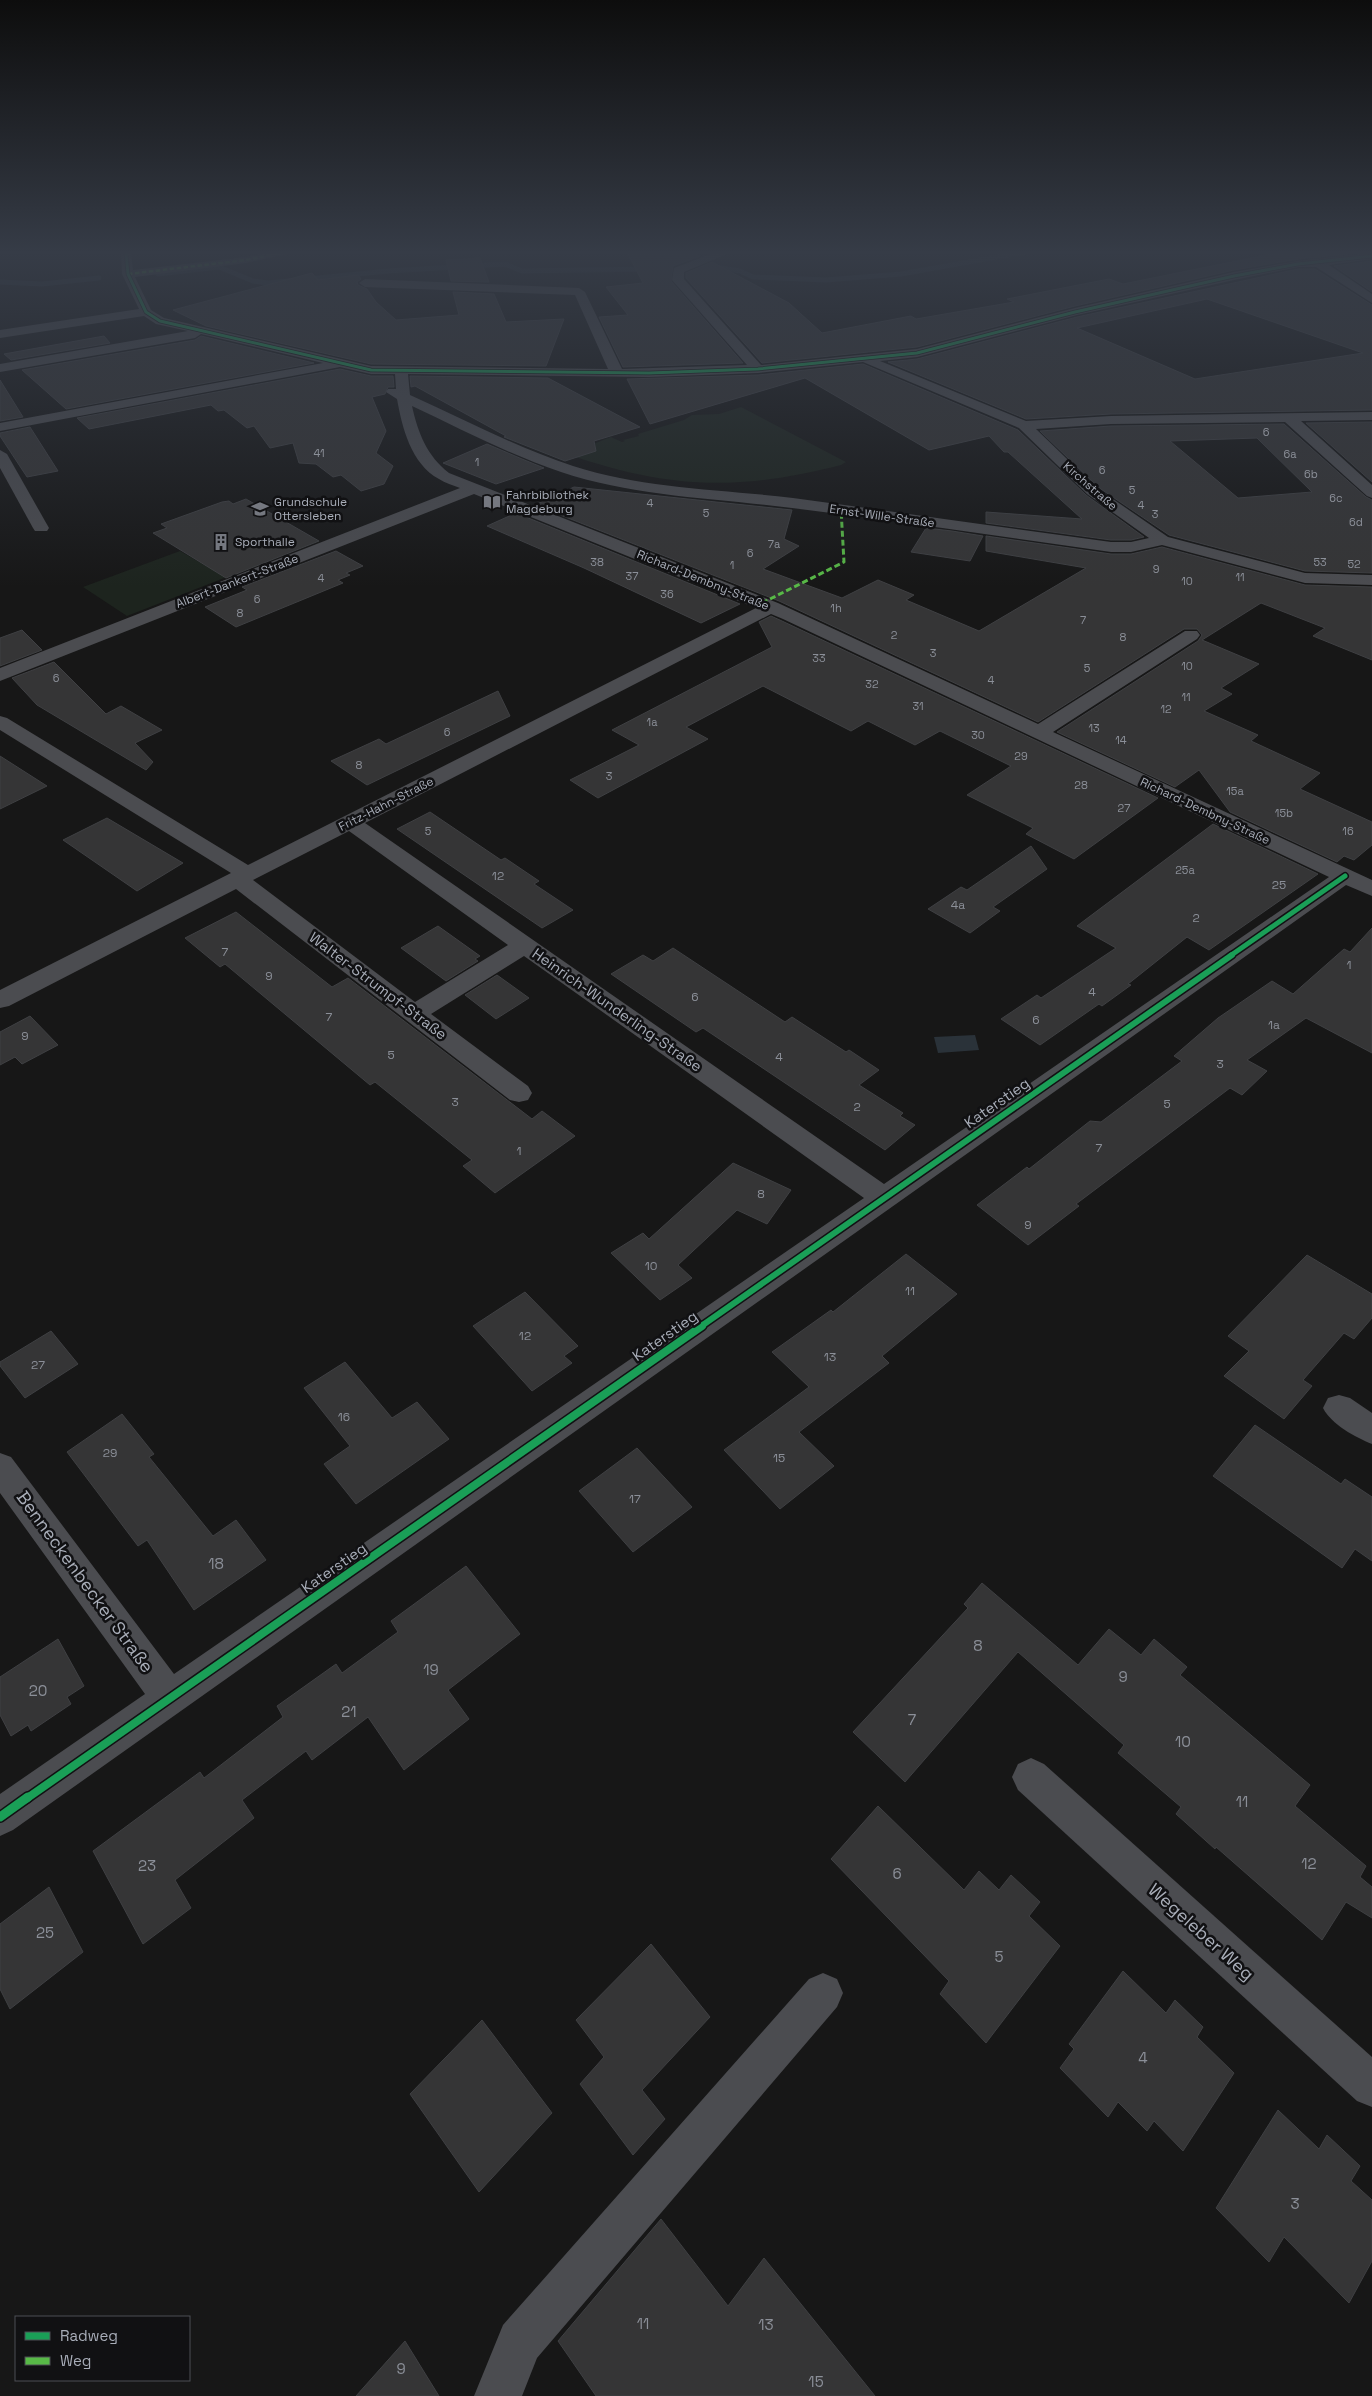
<svg xmlns="http://www.w3.org/2000/svg" width="1372" height="2396" font-family="'Space Grotesk',sans-serif">
<style>
.green{fill:#1d241e}
.water{fill:#2a3239}
.lines{fill:none;stroke-linecap:round;stroke-linejoin:round}
.stream{stroke:#2a3239;stroke-width:5}
.building{fill:#353536;stroke:#3f4043;fill-rule:evenodd}
.minor{fill:#4b4c50;fill-rule:evenodd}
.quiet-far1{stroke:#58b947;stroke-width:2.5;stroke-dasharray:4.5 2.5;stroke-linecap:butt}
.quiet{stroke:#58b947;stroke-width:3;stroke-dasharray:6 3;stroke-linecap:butt}
.cycleway-far4-casing{stroke:#111113;stroke-width:4.5}
.cycleway-far3-casing{stroke:#111113;stroke-width:8}
.cycleway-far2-casing{stroke:#111113;stroke-width:9}
.cycleway-far1-casing{stroke:#111113;stroke-width:11}
.cycleway-casing{stroke:#111113;stroke-width:12}
.cycleway-far4{stroke:#1a9f57;stroke-width:3}
.cycleway-far3{stroke:#1a9f57;stroke-width:5}
.cycleway-far2{stroke:#1a9f57;stroke-width:6}
.cycleway-far1{stroke:#1a9f57;stroke-width:8}
.cycleway{stroke:#1a9f57;stroke-width:9}
.labels{text-anchor:middle;stroke-width:5;stroke-linejoin:round;paint-order:stroke}
.far-number-label{font-size:11px;fill:#8b8f98}
.far-street-label{font-size:12px;fill:#a8adb8;stroke:#111113}
.far-poi-label{font-size:12px;fill:#a8adb8;stroke:#111113;text-anchor:start}
.number-label{font-size:12px;fill:#8b8f98}
.street-label{font-size:15px;fill:#a8adb8;stroke:#111113}
.near-number-label{font-size:15px;fill:#8b8f98}
.near-street-label{font-size:18px;fill:#a8adb8;stroke:#111113}
</style>
<rect width="100%" height="100%" fill="#171717"/>
<g class="green">
<path d="M 741,407 L 846,462 L 841,465 C 733,493 660,488 556,450 L 593,444 L 611,437 L 622,442 L 625,441 L 623,440 L 639,436 L 638,434 L 684,420 L 692,415 L 719,414 Z"/>
<polygon points="302,531 319,541 127,616 83,587 180,551 208,567"/>
</g>
<polygon class="water" points="975,1035 979,1050 938,1053 934,1037"/>
<g class="lines">
<g class="stream">
<polyline points="708,266 740,271 753,277 826,280 901,274 1025,252"/>
<polyline points="158,274 219,267 253,281 268,283 388,271 505,264 522,271 650,269"/>
<polyline points="0,282 42,284 99,278"/>
</g>
</g>
<g class="building">
<polygon points="627,252 692,252 700,256 673,266 671,281 743,363 623,367 599,317 628,315 606,287 643,283"/>
<polygon points="1281,252 1368,252 1298,259 1234,270 1075,306 917,347 762,363 686,278 686,273 712,262 789,303 822,333 911,316 916,319 1014,302 1007,299 1109,279 1123,284"/>
<polygon points="480,258 489,282 451,281 446,260"/>
<polygon points="1372,261 1372,292 1334,266"/>
<path d="M 1298,269 L 1315,269 L 1372,305 L 1372,410 L 1111,414 L 1026,419 L 888,362 L 917,359 L 1077,317 ZM 1207,299 L 1363,353 L 1195,379 L 1077,328 Z"/>
<polygon points="312,273 318,280 358,275 361,279 357,282 358,285 367,289 376,302 396,320 459,315 453,292 494,294 506,322 564,319 546,366 371,364 206,326 173,310"/>
<polygon points="104,336 110,343 11,360 4,354"/>
<polygon points="201,336 314,363 66,409 22,370 195,340"/>
<polygon points="863,364 1018,430 1086,495 1144,537 1131,540 1111,540 986,523 986,512 1082,519 1008,452 1004,452 989,436 929,450 805,378 650,424 627,379 758,375"/>
<polygon points="340,369 371,376 393,376 394,387 388,387 385,394 372,397 386,431 376,453 393,466 384,484 361,491 341,475 333,477 316,464 299,463 293,443 270,448 254,426 247,428 224,410 218,411 211,405 89,429 77,418"/>
<polygon points="410,376 548,378 640,427 594,441 596,451 565,461 504,437 506,436 415,386 411,387"/>
<polygon points="0,380 23,417 0,421"/>
<polygon points="1372,422 1372,482 1306,423"/>
<path d="M 1284,424 L 1366,497 L 1372,500 L 1372,573 L 1305,571 L 1169,535 L 1098,487 L 1040,431 L 1111,426 ZM 1257,438 L 1312,492 L 1238,498 L 1170,441 Z"/>
<polygon points="30,427 58,471 27,477 0,436 0,433"/>
<polygon points="487,444 522,459 544,468 496,484 443,463"/>
<polygon points="574,487 792,510 784,539 799,546 763,569 842,598 878,580 914,595 906,600 979,631 1086,568 986,551 986,536 1111,554 1131,554 1162,547 1305,585 1372,587 1372,660 1313,636 1325,628 1261,603 1202,640 1259,664 1221,688 1232,694 1204,711 1258,735 1251,741 1320,773 1300,789 1372,822 1372,845 1354,860 1344,856 1337,862 1230,812 1199,770 1175,787 1057,732 1198,641 1202,635 1197,629 1184,629 1038,722 779,601 535,505"/>
<polygon points="246,499 319,541 226,578 153,533 167,528 161,524 222,502 229,501 233,504"/>
<polygon points="516,513 740,604 701,623 584,568 487,526"/>
<polygon points="926,528 952,531 983,536 970,561 911,552"/>
<polygon points="336,551 363,566 346,573 350,575 338,580 343,583 236,627 205,607 247,590 242,587"/>
<polygon points="771,616 782,621 1158,798 1074,859 1026,834 1033,828 967,795 1011,766 940,731 915,745 868,721 851,731 763,686 686,727 708,739 598,798 570,780 639,745 612,730 772,647 759,622"/>
<polygon points="22,630 42,650 0,666 0,638"/>
<polygon points="54,662 106,714 121,706 162,730 135,743 153,762 146,770 37,705 12,678"/>
<polygon points="498,691 510,716 367,785 331,761 379,739 386,744"/>
<polygon points="0,756 47,786 0,809"/>
<polygon points="430,812 501,860 505,858 539,881 534,884 573,910 542,928 397,829"/>
<polygon points="107,818 183,863 137,891 63,840"/>
<polygon points="1213,824 1318,874 1209,950 1187,937 1128,984 1131,985 1102,1006 1099,1004 1040,1045 1001,1019 1037,995 1041,998 1116,948 1077,926"/>
<polygon points="1031,846 1047,869 993,907 1000,911 970,933 928,909 961,887 967,890"/>
<polygon points="236,912 332,987 348,978 532,1119 542,1111 575,1136 495,1193 463,1166 472,1160 375,1082 370,1085 225,964 220,967 185,938"/>
<polygon points="438,926 480,956 475,959 478,961 446,981 401,948"/>
<polygon points="1372,928 1372,1053 1306,1018 1247,1060 1267,1071 1242,1095 1230,1088 1076,1204 1079,1206 1028,1245 977,1205 1027,1167 1029,1169 1090,1121 1101,1122 1182,1061 1174,1056 1218,1018 1272,981 1293,994 1344,949 1350,952"/>
<polygon points="673,948 785,1022 792,1017 846,1052 849,1050 879,1070 859,1085 903,1113 900,1116 915,1125 885,1150 703,1028 696,1032 611,974 643,955 653,961"/>
<polygon points="497,975 529,998 496,1019 465,995"/>
<polygon points="30,1016 58,1045 22,1064 15,1057 0,1065 0,1032"/>
<polygon points="733,1163 791,1190 767,1224 737,1210 678,1265 692,1278 660,1300 611,1253 643,1233 649,1239"/>
<polygon points="906,1254 957,1294 882,1356 889,1363 799,1432 834,1466 780,1509 724,1450 809,1387 772,1352 831,1310 833,1312"/>
<polygon points="1307,1255 1372,1294 1372,1318 1354,1339 1344,1333 1303,1380 1312,1386 1284,1419 1224,1376 1249,1351 1228,1336"/>
<polygon points="525,1292 578,1346 564,1356 572,1363 532,1391 473,1326"/>
<polygon points="51,1331 78,1364 25,1398 0,1366 0,1362"/>
<polygon points="345,1362 392,1418 417,1402 449,1439 356,1504 324,1464 350,1446 304,1388"/>
<polygon points="122,1414 154,1454 149,1457 213,1536 236,1520 266,1560 194,1610 147,1540 138,1546 67,1452"/>
<polygon points="1255,1425 1341,1484 1345,1479 1372,1497 1372,1561 1355,1549 1342,1568 1213,1476"/>
<polygon points="637,1448 692,1507 633,1552 579,1491"/>
<polygon points="466,1566 520,1634 448,1690 469,1719 404,1770 368,1717 312,1760 306,1751 242,1800 254,1818 175,1880 191,1908 143,1944 93,1851 200,1772 204,1778 261,1734 283,1717 277,1706 336,1664 342,1673 398,1632 391,1621"/>
<polygon points="982,1583 1078,1665 1109,1629 1141,1655 1154,1639 1187,1667 1180,1675 1310,1785 1295,1806 1366,1866 1360,1877 1372,1887 1372,1918 1346,1902 1322,1940 1216,1847 1215,1849 1176,1814 1181,1807 1118,1753 1124,1745 1018,1652 905,1782 853,1732 968,1608 964,1604"/>
<polygon points="58,1639 84,1686 67,1697 71,1704 31,1731 28,1725 11,1736 0,1715 0,1677"/>
<polygon points="878,1806 964,1890 979,1871 999,1890 1011,1875 1040,1902 1029,1916 1060,1946 986,2043 940,1994 949,1981 831,1859"/>
<polygon points="49,1887 83,1952 10,2009 0,1989 0,1924"/>
<polygon points="651,1944 710,2017 642,2090 665,2119 633,2155 580,2084 604,2057 576,2020"/>
<polygon points="1123,1971 1166,2013 1175,2000 1203,2027 1197,2037 1234,2073 1183,2151 1154,2121 1147,2131 1118,2102 1108,2117 1060,2068 1074,2049 1069,2044"/>
<polygon points="482,2020 552,2113 479,2192 410,2094"/>
<polygon points="1278,2110 1319,2149 1327,2135 1360,2166 1351,2181 1372,2200 1372,2261 1349,2303 1284,2237 1269,2262 1216,2208"/>
<polygon points="661,2219 728,2306 764,2258 875,2396 596,2396 558,2341"/>
<polygon points="405,2341 439,2396 356,2396"/>
</g>
<g class="lines">
<g class="minor">
<path d="M 121,252 L 131,252 L 133,270 L 246,257 L 269,252 L 288,252 L 287,254 L 246,263 L 135,277 L 151,310 L 164,318 L 371,366 L 608,369 L 575,295 L 365,287 L 359,283 L 365,279 L 579,288 L 585,292 L 622,369 L 747,365 L 672,280 L 674,268 L 716,252 L 732,252 L 684,272 L 684,279 L 761,365 L 917,349 L 1075,308 L 1234,272 L 1298,261 L 1372,253 L 1372,259 L 1329,265 L 1372,294 L 1372,303 L 1316,267 L 1298,267 L 1234,280 L 1077,315 L 917,357 L 880,361 L 1026,421 L 1111,416 L 1372,412 L 1372,420 L 1301,421 L 1372,485 L 1372,498 L 1367,496 L 1285,422 L 1111,424 L 1036,429 L 1097,488 L 1168,537 L 1305,573 L 1372,575 L 1372,585 L 1305,583 L 1162,545 L 1131,552 L 1111,552 C 1005,537 899,521 792,508 C 715,498 636,497 561,472 C 510,455 461,429 412,406 C 418,433 427,456 449,473 L 778,603 L 1038,724 L 1185,631 L 1197,631 L 1200,635 L 1197,639 L 1053,732 L 1372,880 L 1372,896 L 1346,885 L 13,1830 L 0,1836 L 0,1794 L 145,1694 L 0,1493 L 0,1453 L 11,1457 L 174,1674 L 864,1198 L 524,956 L 431,1014 L 528,1086 L 532,1093 L 528,1100 L 519,1102 L 510,1100 L 236,889 L 9,1006 L 0,1008 L 0,990 L 231,873 L 0,730 L 0,716 L 7,718 L 248,865 L 756,608 L 474,494 L 0,681 L 0,668 L 460,488 C 453,485 445,483 439,479 C 411,464 402,427 397,399 L 386,392 L 388,389 L 396,389 L 395,374 L 371,374 L 340,367 L 0,431 L 0,423 L 323,363 L 201,334 L 195,338 L 0,372 L 0,364 L 188,331 L 156,324 L 144,316 L 0,338 L 0,330 L 139,309 L 122,274 ZM 863,362 L 1019,428 L 1087,494 L 1149,538 L 1131,542 L 1111,542 C 1005,528 899,512 793,498 C 719,489 644,489 573,466 C 517,448 464,419 410,395 L 408,374 L 649,377 L 758,373 ZM 771,614 L 783,619 L 1329,877 L 884,1184 L 365,823 ZM 349,831 L 508,945 L 415,1002 L 253,880 Z"/>
<polygon points="0,450 7,454 49,528 47,531 35,531 33,528 0,468"/>
<path d="M 1339,1395 L 1350,1398 L 1372,1413 L 1372,1444 C 1355,1437 1332,1425 1323,1408 L 1328,1398 Z"/>
<polygon points="1031,1758 1044,1764 1372,2057 1372,2107 1357,2101 1018,1790 1012,1777 1018,1764"/>
<polygon points="823,1973 837,1979 843,1993 837,2007 537,2358 522,2396 474,2396 503,2325 809,1979"/>
</g>
<polyline class="quiet-far1" points="128,274 246,260 283,252"/>
<polyline class="quiet" points="762,603 844,562 841,509"/>
<g class="cycleway-far4-casing">
<polyline id="cycleway-far4" points="126,252 128,274 146,312 160,321 371,370 649,373 758,369 917,353 1075,312 1234,276 1298,264 1372,256"/>
</g>
<g class="cycleway-far3-casing">
<polyline id="cycleway-far3" points="1230,956 1345,876"/>
</g>
<g class="cycleway-far2-casing">
<polyline id="cycleway-far2" points="700,1327 1232,955"/>
</g>
<g class="cycleway-far1-casing">
<polyline id="cycleway-far1" points="26,1799 702,1326"/>
</g>
<g class="cycleway-casing">
<polyline id="cycleway" points="0,1817 28,1797"/>
</g>
<use href="#cycleway-far4" class="cycleway-far4"/>
<use href="#cycleway-far3" class="cycleway-far3"/>
<use href="#cycleway-far2" class="cycleway-far2"/>
<use href="#cycleway-far1" class="cycleway-far1"/>
<use href="#cycleway" class="cycleway"/>
</g>
<linearGradient id="sky" x2="0" y2="1"><stop stop-color="#0d0d0d"/><stop offset="0.43" stop-color="#363c47"/><stop offset="1" stop-color="#363c47" stop-opacity="0"/></linearGradient>
<rect width="1372" height="587" fill="url(#sky)"/>
<defs>
<g id="library-bare" transform="scale(1.35)"><path d="M-6-4Q-3-5.5-.7-3.5V5Q-3 3-6 4ZM6-4Q3-5.5 .7-3.5V5Q3 3 6 4Z" fill="#757880" stroke="#111113" stroke-width="2.5" paint-order="stroke"/></g>
<g id="school-bare" transform="scale(1.35)"><path d="M0-5L7-2L0 1L-7-2ZM-4 1L0 2.5L4 1V4Q0 6-4 4Z" fill="#757880" stroke="#111113" stroke-width="2.5" paint-order="stroke"/></g>
<g id="building-bare" transform="scale(1.35)"><path d="M-4-6H4V6H1V3H-1V6H-4ZM-2.5-4.3h1.7v1.8h-1.7ZM.8-4.3h1.7v1.8H.8ZM-2.5-1h1.7V.8h-1.7ZM.8-1h1.7V.8H.8Z" fill="#757880" stroke="#111113" stroke-width="2.5" paint-order="stroke"/></g>
</defs>
<g fill-rule="evenodd">
<use href="#library-bare" x="492" y="502"/>
<use href="#school-bare" x="260" y="509"/>
<use href="#building-bare" x="221" y="542"/>
</g>
<g class="labels">
<g class="far-number-label">
<text x="1266" y="436">6</text>
<text x="319" y="457">41</text>
<text x="1290" y="458">6a</text>
<text x="477" y="466">1</text>
<text x="1102" y="474">6</text>
<text x="1311" y="478">6b</text>
<text x="1132" y="494">5</text>
<text x="1336" y="502">6c</text>
<text x="650" y="507">4</text>
<text x="1141" y="509">4</text>
<text x="706" y="517">5</text>
<text x="1155" y="518">3</text>
<text x="1356" y="526">6d</text>
<text x="774" y="548">7a</text>
<text x="750" y="557">6</text>
<text x="597" y="566">38</text>
<text x="1320" y="566">53</text>
<text x="1354" y="568">52</text>
<text x="732" y="569">1</text>
<text x="1156" y="573">9</text>
<text x="632" y="580">37</text>
<text x="1240" y="581">11</text>
<text x="321" y="582">4</text>
<text x="1187" y="585">10</text>
<text x="667" y="598">36</text>
<text x="257" y="603">6</text>
<text x="836" y="612">1h</text>
<text x="240" y="617">8</text>
<text x="1083" y="624">7</text>
<text x="894" y="639">2</text>
<text x="1123" y="641">8</text>
<text x="933" y="657">3</text>
<text x="819" y="662">33</text>
<text x="1187" y="670">10</text>
<text x="1087" y="672">5</text>
<text x="56" y="682">6</text>
<text x="991" y="684">4</text>
<text x="872" y="688">32</text>
<text x="1186" y="701">11</text>
<text x="918" y="710">31</text>
<text x="1166" y="713">12</text>
<text x="652" y="726">1a</text>
<text x="1094" y="732">13</text>
<text x="447" y="736">6</text>
<text x="978" y="739">30</text>
<text x="1121" y="744">14</text>
<text x="1021" y="760">29</text>
<text x="359" y="769">8</text>
<text x="609" y="780">3</text>
<text x="1081" y="789">28</text>
<text x="1235" y="795">15a</text>
<text x="1124" y="812">27</text>
<text x="1284" y="817">15b</text>
<text x="428" y="835">5</text>
<text x="1348" y="835">16</text>
<text x="1185" y="874">25a</text>
</g>
<g class="far-street-label">
<text transform="translate(1090 486) rotate(41)" y="4">Kirchstraße</text>
<text transform="translate(882 516) rotate(8)" y="4">Ernst-Wille-Straße</text>
<text transform="translate(703 580) rotate(22)" y="4">Richard-Dembny-Straße</text>
<text transform="translate(237 581) rotate(-21)" y="4">Albert-Dankert-Straße</text>
<text transform="translate(386 804) rotate(-27)" y="4">Fritz-Hahn-Straße</text>
<text transform="translate(1205 811) rotate(25)" y="4">Richard-Dembny-Straße</text>
</g>
<g class="far-poi-label">
<text x="506" y="499">Fahrbibliothek<tspan x="506" dy="14">Magdeburg</tspan></text>
<text x="274" y="506">Grundschule<tspan x="274" dy="14">Ottersleben</tspan></text>
<text x="235" y="546">Sporthalle</text>
</g>
<g class="number-label">
<text x="498" y="880">12</text>
<text x="1279" y="889">25</text>
<text x="958" y="909">4a</text>
<text x="1196" y="922">2</text>
<text x="225" y="956">7</text>
<text x="1349" y="969">1</text>
<text x="269" y="980">9</text>
<text x="1092" y="996">4</text>
<text x="695" y="1001">6</text>
<text x="329" y="1021">7</text>
<text x="1036" y="1024">6</text>
<text x="1274" y="1029">1a</text>
<text x="25" y="1040">9</text>
<text x="391" y="1059">5</text>
<text x="779" y="1061">4</text>
<text x="1220" y="1068">3</text>
<text x="455" y="1106">3</text>
<text x="1167" y="1108">5</text>
<text x="857" y="1111">2</text>
<text x="1099" y="1152">7</text>
<text x="519" y="1155">1</text>
<text x="761" y="1198">8</text>
<text x="1028" y="1229">9</text>
<text x="651" y="1270">10</text>
<text x="910" y="1295">11</text>
<text x="525" y="1340">12</text>
<text x="830" y="1361">13</text>
<text x="38" y="1369">27</text>
<text x="344" y="1421">16</text>
<text x="110" y="1457">29</text>
<text x="779" y="1462">15</text>
<text x="635" y="1503">17</text>
</g>
<g class="street-label">
<text transform="translate(378 986) rotate(37)" y="5">Walter-Strumpf-Straße</text>
<text transform="translate(617 1010) rotate(35)" y="5">Heinrich-Wunderling-Straße</text>
<text transform="translate(997 1103) rotate(-35)" y="5">Katerstieg</text>
<text transform="translate(665 1336) rotate(-35)" y="5">Katerstieg</text>
<text transform="translate(334 1568) rotate(-35)" y="5">Katerstieg</text>
</g>
<g class="near-number-label">
<text x="216" y="1569">18</text>
<text x="978" y="1651">8</text>
<text x="431" y="1675">19</text>
<text x="1123" y="1682">9</text>
<text x="38" y="1696">20</text>
<text x="349" y="1717">21</text>
<text x="912" y="1725">7</text>
<text x="1183" y="1747">10</text>
<text x="1242" y="1807">11</text>
<text x="1309" y="1869">12</text>
<text x="147" y="1871">23</text>
<text x="897" y="1879">6</text>
<text x="45" y="1938">25</text>
<text x="999" y="1962">5</text>
<text x="1143" y="2063">4</text>
<text x="1295" y="2209">3</text>
<text x="643" y="2329">11</text>
<text x="766" y="2330">13</text>
<text x="401" y="2374">9</text>
<text x="816" y="2387">15</text>
</g>
<g class="near-street-label">
<text transform="translate(85 1582) rotate(54)" y="6">Benneckenbecker Straße</text>
<text transform="translate(1201 1932) rotate(42)" y="6">Wegeleber Weg</text>
</g>
</g>
<rect x="15" y="2316" width="175" height="65" fill="#111113" stroke="#4d4f55"/>
<rect x="25" y="2332" width="25" height="8" fill="#1a9f57" stroke="#4d4f55"/>
<text x="60" y="2341" font-size="15" fill="#a8adb8">Radweg</text>
<rect x="25" y="2357" width="25" height="8" fill="#58b947" stroke="#4d4f55"/>
<text x="60" y="2366" font-size="15" fill="#a8adb8">Weg</text>
</svg>
